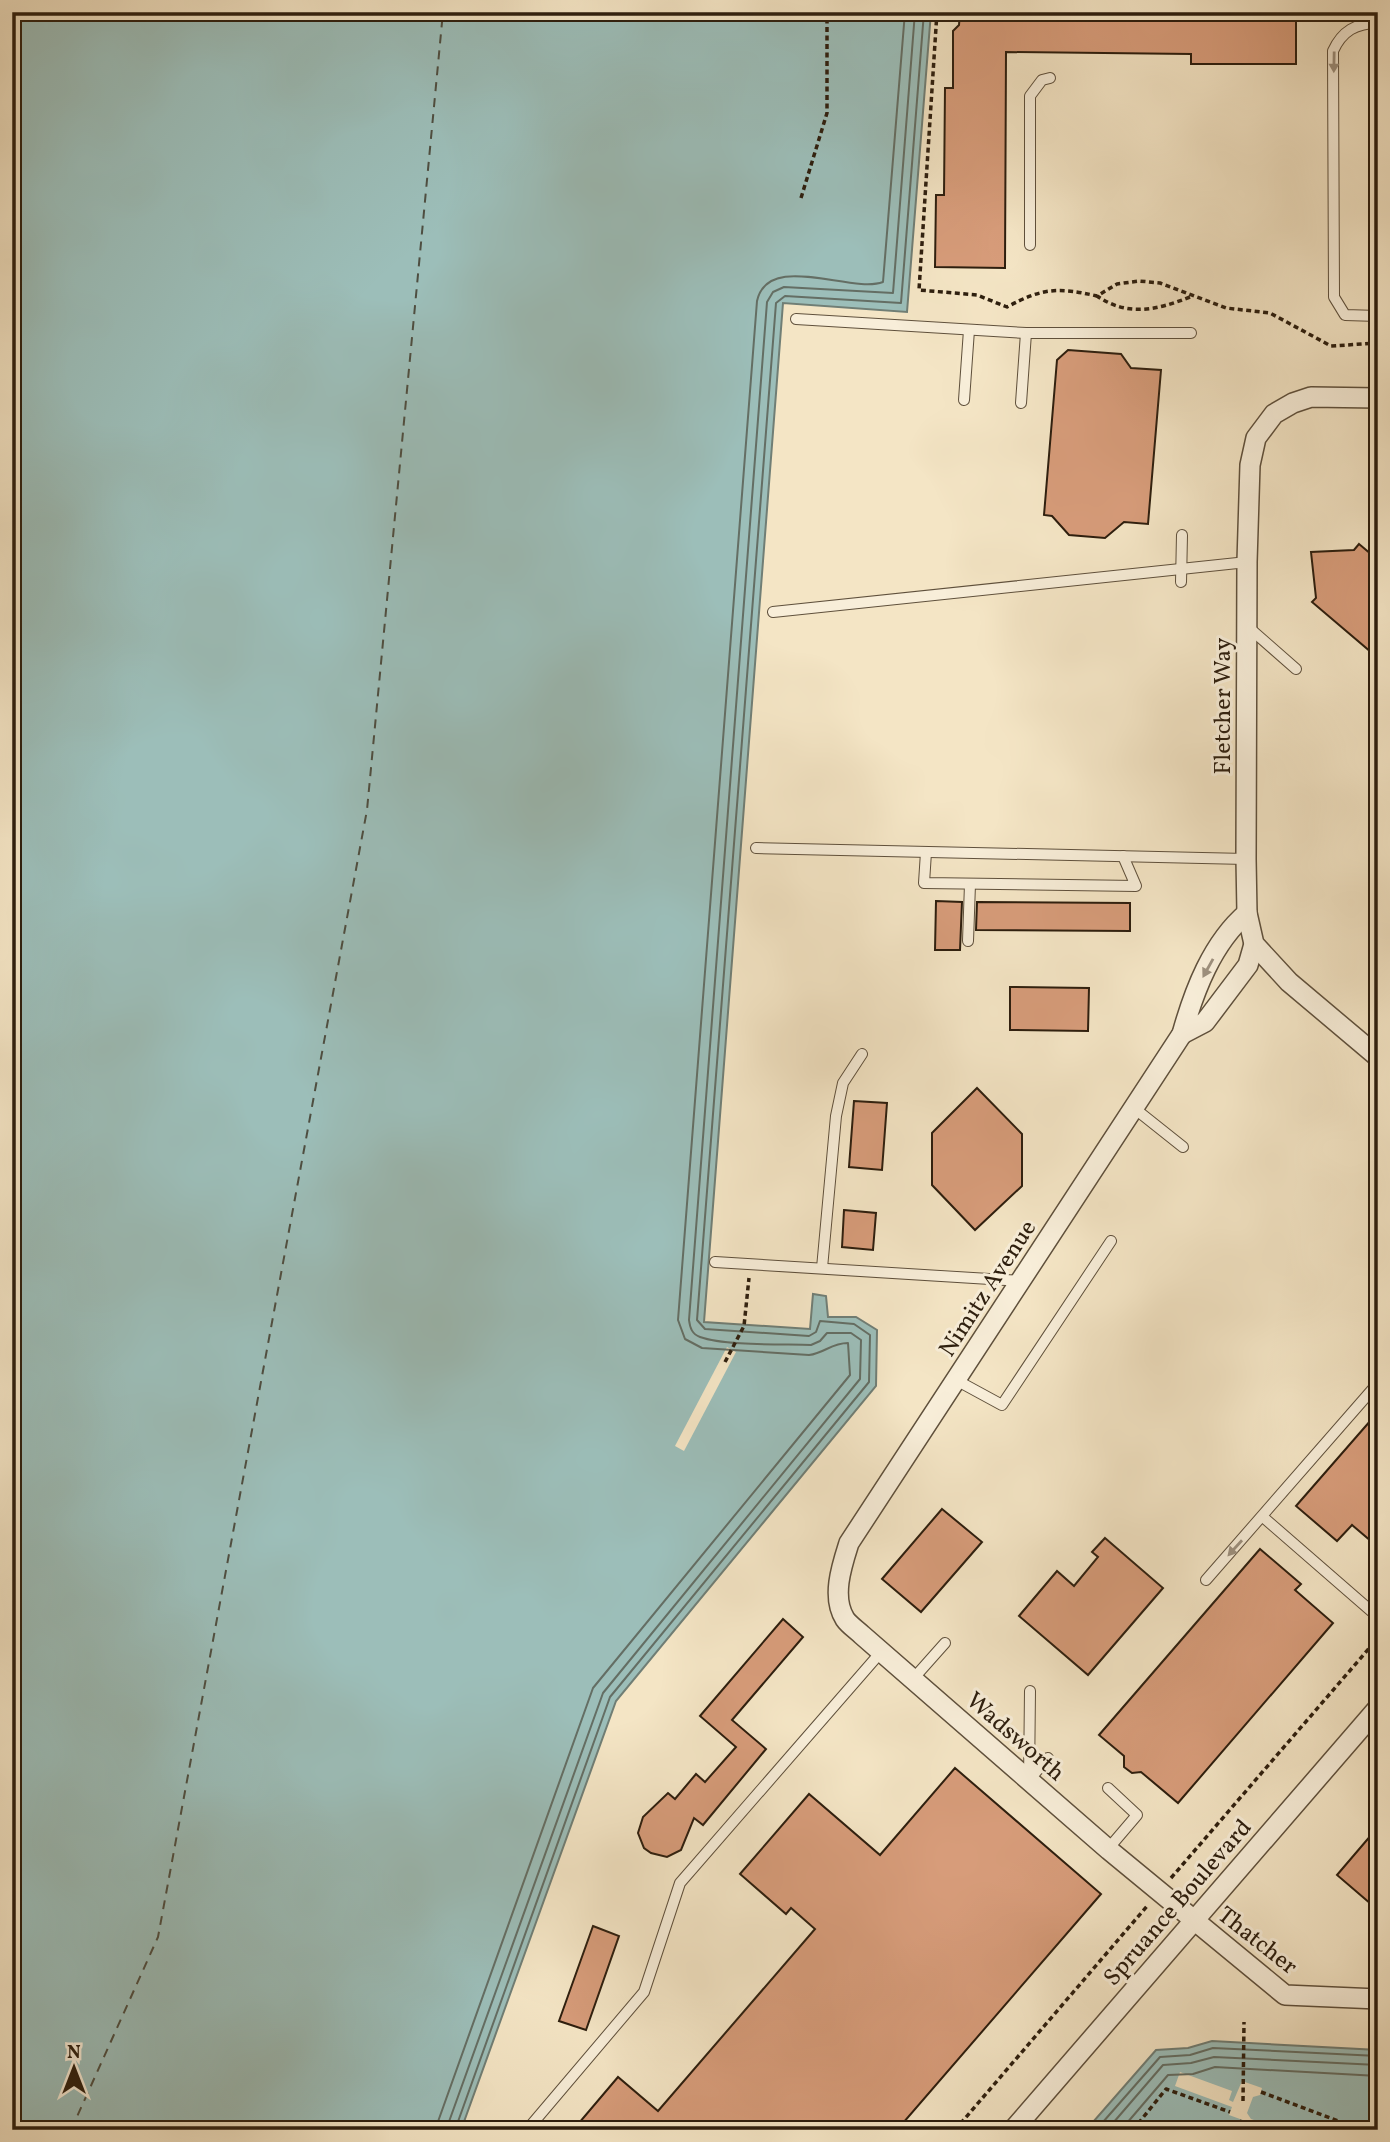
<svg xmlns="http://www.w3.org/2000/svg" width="1390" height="2142" font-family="Vollkorn,serif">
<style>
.water{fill:#9cbeb9;stroke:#707e75;stroke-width:2}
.pier{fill:#f4e5c5}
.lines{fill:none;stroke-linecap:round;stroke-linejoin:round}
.shore{stroke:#646e64;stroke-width:2}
.ferry{stroke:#4e4e41;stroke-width:2;stroke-dasharray:9 7;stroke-linecap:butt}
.building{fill:#d79c7a;stroke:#2d1e0e;stroke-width:2}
.lane-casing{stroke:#5f503c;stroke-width:12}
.street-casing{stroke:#5f503c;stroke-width:22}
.path{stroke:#2d1e0e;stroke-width:3.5;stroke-dasharray:5 3.5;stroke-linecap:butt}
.lane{stroke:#f8eed9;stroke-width:10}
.street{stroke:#f8eed9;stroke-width:19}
.oneway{fill:#9d907e}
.labels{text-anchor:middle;stroke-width:6;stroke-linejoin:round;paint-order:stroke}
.street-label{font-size:24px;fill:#2d1e0e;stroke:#f8eed9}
</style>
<rect width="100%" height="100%" fill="#f4e5c5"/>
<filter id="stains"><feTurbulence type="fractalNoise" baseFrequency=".00286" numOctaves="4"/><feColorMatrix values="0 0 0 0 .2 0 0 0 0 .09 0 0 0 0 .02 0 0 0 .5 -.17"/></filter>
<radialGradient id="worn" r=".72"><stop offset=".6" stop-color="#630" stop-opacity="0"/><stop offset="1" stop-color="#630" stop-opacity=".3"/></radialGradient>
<g class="water">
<polygon points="12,12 931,12 907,312 783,303 704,1322 810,1329 813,1294 826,1296 828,1317 856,1317 877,1330 876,1386 616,1701 461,2130 12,2130"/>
<polygon points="1212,2041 1378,2050 1378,2130 1086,2130 1156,2050 1188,2048"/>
</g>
<g class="pier">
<polygon points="727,1347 736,1352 684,1451 675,1446"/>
<polygon points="1180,2072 1232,2091 1229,2100 1233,2102 1242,2081 1262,2088 1260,2095 1253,2097 1247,2113 1251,2119 1271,2126 1270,2130 1229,2115 1232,2107 1175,2086"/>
</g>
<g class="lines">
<g class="shore">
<path d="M 435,2130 L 593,1688 L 850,1375 L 848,1343 C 831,1343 825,1353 809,1355 L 702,1348 L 685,1339 L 678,1320 L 757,301 C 768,251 851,294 883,282 L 905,12"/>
<path d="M 446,2130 L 603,1693 L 860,1379 L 861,1340 L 851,1333 L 827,1333 L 820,1341 L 811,1345 C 783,1344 725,1346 700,1337 C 692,1334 690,1328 689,1320 L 767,302 L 773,292 L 784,287 L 893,293 L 915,12"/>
<polyline points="455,2130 610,1697 869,1382 870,1335 854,1324 820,1321 816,1332 809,1336 705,1329 697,1320 776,303 785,296 901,303 924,12"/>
<polyline points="1096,2130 1160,2057 1190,2055 1213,2048 1378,2056"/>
<polyline points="1107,2130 1163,2065 1191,2063 1214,2057 1378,2065"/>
<polyline points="1121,2130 1168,2075 1193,2074 1215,2067 1378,2076"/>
</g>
<polyline class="ferry" points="71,2130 158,1937 367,810 443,12"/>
</g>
<g class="building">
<polygon points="960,12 1296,12 1296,64 1191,64 1191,54 1006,52 1005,268 935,267 936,195 944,195 945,88 953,88 953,31 959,25"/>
<polygon points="1068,350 1121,354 1131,368 1161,370 1148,524 1124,522 1105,538 1069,535 1052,516 1044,515 1057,360"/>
<polygon points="1359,544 1378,560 1378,658 1312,602 1316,598 1311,552 1354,550"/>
<polygon points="936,901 962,902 960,950 935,950"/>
<polygon points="977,902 1130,903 1130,931 976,930"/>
<polygon points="1010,987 1089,988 1088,1031 1010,1030"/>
<polygon points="977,1088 1022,1134 1022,1186 975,1230 932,1185 932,1133"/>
<polygon points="854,1101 887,1103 882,1170 849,1167"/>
<polygon points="844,1210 876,1213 873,1250 842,1247"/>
<polygon points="1378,1412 1378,1547 1352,1525 1337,1541 1296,1506"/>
<polygon points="942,1509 982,1542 921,1612 882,1579"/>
<polygon points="1105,1538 1163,1588 1088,1675 1019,1616 1057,1571 1074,1586 1098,1557 1092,1552"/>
<polygon points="1260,1549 1301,1584 1295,1590 1333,1623 1178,1803 1141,1772 1132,1773 1124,1767 1124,1756 1099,1735"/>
<polygon points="783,1619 803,1637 732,1720 766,1749 703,1825 694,1818 681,1850 667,1857 651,1853 644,1848 638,1833 643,1817 668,1793 675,1799 696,1774 705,1782 736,1747 700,1716"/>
<polygon points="955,1768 1101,1894 897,2130 573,2130 618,2077 658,2111 815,1929 791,1908 786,1914 740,1874 809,1794 880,1855"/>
<polygon points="1378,1827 1378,1910 1337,1875"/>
<polygon points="593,1926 619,1936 586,2030 559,2021"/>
</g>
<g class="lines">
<g class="lane-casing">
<g id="lane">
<path d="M 1378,23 C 1356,23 1342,31 1333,51 L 1334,297 L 1345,315 L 1378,316"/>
<polyline points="1030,245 1030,96 1042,80 1050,78"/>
<polyline points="796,319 1026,333 1191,333"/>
<polyline points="964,400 969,330"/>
<polyline points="1021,403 1026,333"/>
<polyline points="1181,582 1182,535"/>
<polyline points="773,612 1247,562"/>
<polyline points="1247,626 1296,669"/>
<polyline points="756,848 1246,859"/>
<polyline points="926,852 924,883 1136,886 1123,856"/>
<polyline points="968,941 970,884"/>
<polyline points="1134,1108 1183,1147"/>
<polyline points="715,1262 1021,1281"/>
<polyline points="822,1268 836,1116 843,1083 862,1054"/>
<polyline points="956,1380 1002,1405 1111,1241"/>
<polyline points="1263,1517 1378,1617"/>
<polyline points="1206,1580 1378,1383"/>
<polyline points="913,1679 945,1643"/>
<polyline points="1029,1780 1030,1691"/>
<polyline points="1029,1780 1048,1758"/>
<polyline points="1108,1849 1137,1815 1108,1788"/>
<polyline points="527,2130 644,1992 680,1883 881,1652"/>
</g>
</g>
<g class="street-casing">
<g id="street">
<polyline points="1378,398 1311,397 1293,403 1274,414 1256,438 1250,465 1247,562 1246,859 1247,913 1254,944 1289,982 1378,1057"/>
<path d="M 1247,913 C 1212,943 1194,991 1182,1034 L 849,1543 C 842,1565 831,1597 845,1619 C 849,1625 857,1630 862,1635 L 1109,1850 L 1285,1995 L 1378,1999"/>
<polyline points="1182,1034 1205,1022 1248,965 1254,944"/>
<polyline points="1013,2130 1378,1708"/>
</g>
</g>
<g class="path">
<path d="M 937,12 L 919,290 L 977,295 L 1007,307 C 1042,288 1058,287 1097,296"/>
<polyline points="801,198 827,113 827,12"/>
<path d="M 1190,297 C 1157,310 1128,317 1097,296 L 1117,284 L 1139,281 L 1160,283 L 1226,308 L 1270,313 L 1331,346 L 1378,343"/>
<polyline points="725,1362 744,1326 749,1278"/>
<polyline points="1171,1878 1378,1638"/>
<polyline points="1261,2092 1362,2130"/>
<polyline points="1243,2101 1244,2022"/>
<polyline points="955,2130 1148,1905"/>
<polyline points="1133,2130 1166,2089 1230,2112"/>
<polyline points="1239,2130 1242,2120"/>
</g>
<use href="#lane" class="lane"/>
<use href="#street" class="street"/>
</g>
<defs><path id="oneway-solid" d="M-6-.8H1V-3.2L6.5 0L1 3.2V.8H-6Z" transform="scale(1.75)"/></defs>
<g class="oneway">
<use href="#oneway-solid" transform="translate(1334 62) rotate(91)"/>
<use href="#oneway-solid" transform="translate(1208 968) rotate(119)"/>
<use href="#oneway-solid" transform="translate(1235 1548) rotate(132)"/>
</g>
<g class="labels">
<g class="street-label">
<text transform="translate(1222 706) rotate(-90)" y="8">Fletcher Way</text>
<text transform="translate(987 1288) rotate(-57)" y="8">Nimitz Avenue</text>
<text transform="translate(1016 1736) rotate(41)" y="8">Wadsworth</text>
<text transform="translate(1177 1902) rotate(-49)" y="8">Spruance Boulevard</text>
<text transform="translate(1258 1940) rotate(38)" y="8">Thatcher</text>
</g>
</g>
<rect width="1390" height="2142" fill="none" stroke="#f4e5c5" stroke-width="42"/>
<rect x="14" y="14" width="1362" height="2114" fill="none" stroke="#2d1e0e" stroke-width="3.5"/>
<rect x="21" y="21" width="1348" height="2100" fill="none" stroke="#2d1e0e" stroke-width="2"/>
<g transform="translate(74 2068)" stroke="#f8eed9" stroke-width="5" paint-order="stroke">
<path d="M0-5L12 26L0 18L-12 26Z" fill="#2d1e0e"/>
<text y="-10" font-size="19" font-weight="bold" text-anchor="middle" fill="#2d1e0e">N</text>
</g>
<rect width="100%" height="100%" filter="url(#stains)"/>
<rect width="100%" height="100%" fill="url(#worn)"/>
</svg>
